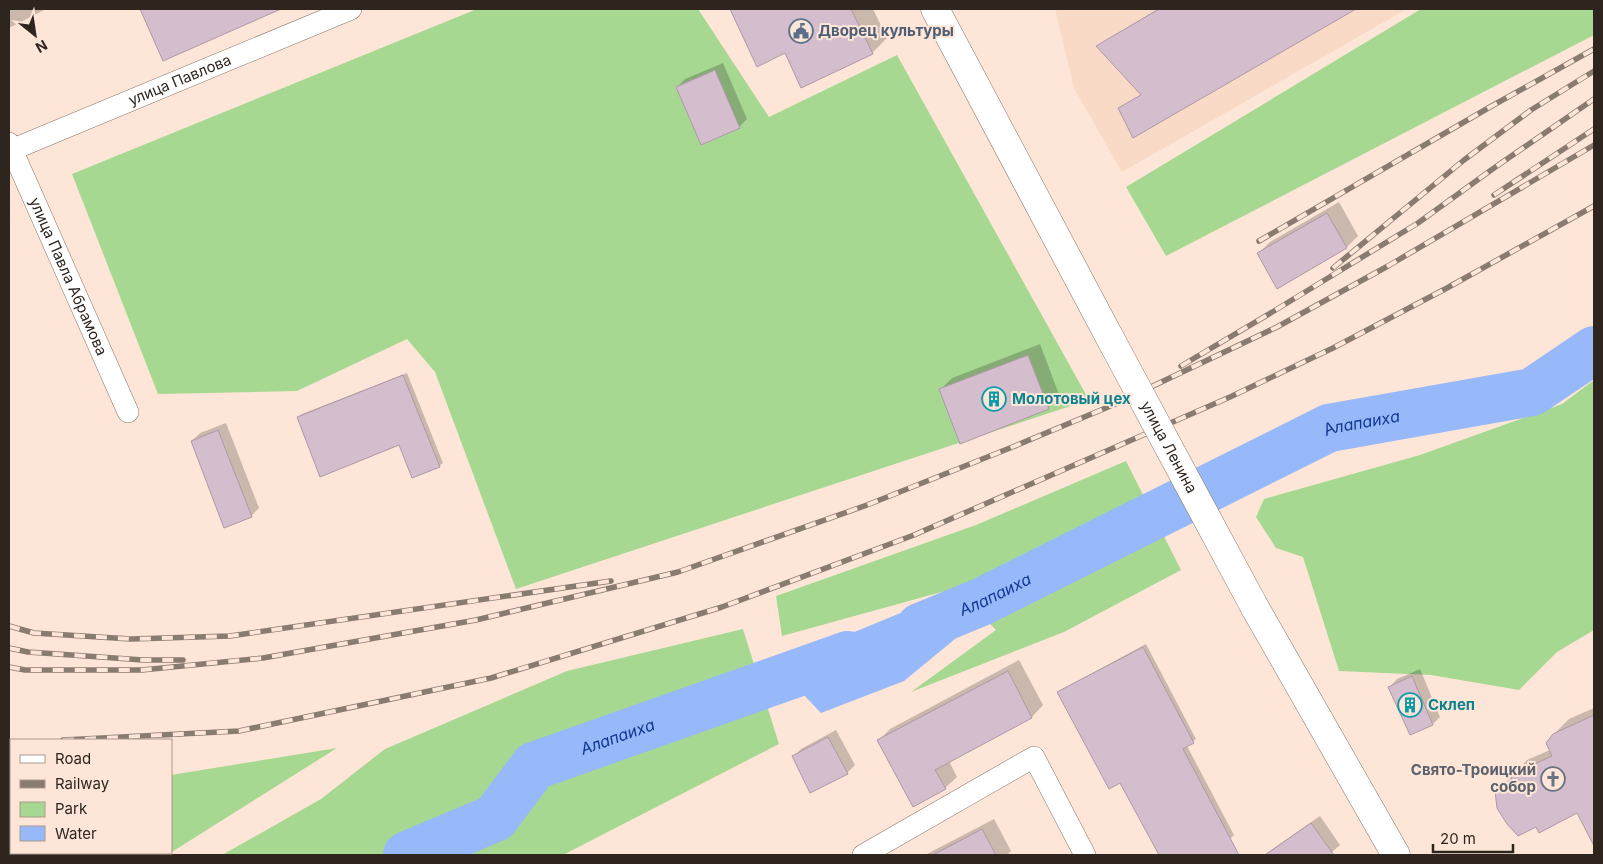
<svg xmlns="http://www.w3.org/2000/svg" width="1603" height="864" font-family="Inter,sans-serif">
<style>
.built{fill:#f8dac7}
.green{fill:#a7d891}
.water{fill:#97b8f9}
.shadow{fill:#0003}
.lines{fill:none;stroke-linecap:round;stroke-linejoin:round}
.river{stroke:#97b8f9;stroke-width:48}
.building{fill:#d4bdcd;stroke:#ae98a7}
.street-casing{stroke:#887466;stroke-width:22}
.secondary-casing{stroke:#887466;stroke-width:29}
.street{stroke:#fff;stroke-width:21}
.secondary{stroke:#fff;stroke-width:28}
.rail-casing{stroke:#8a7b71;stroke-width:5.5}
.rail{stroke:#fde6d7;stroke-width:4;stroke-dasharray:11;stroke-linecap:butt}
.secondary-bridge-casing{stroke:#887466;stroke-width:29;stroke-linecap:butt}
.secondary-bridge{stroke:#fff;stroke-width:28}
.labels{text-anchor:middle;stroke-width:4;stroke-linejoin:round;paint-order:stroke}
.service-label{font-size:15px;font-weight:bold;fill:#4e5e75;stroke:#fde6d7;text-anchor:start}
.street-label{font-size:15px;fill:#2e251f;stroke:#fde6d7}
.culture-label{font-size:15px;font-weight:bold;fill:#0d838f;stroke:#fde6d7;text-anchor:start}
.worship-label{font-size:15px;font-weight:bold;fill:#5b616d;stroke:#fde6d7;text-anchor:end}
.water-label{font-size:16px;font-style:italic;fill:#103791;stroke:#fde6d7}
</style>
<rect width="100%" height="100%" fill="#fde6d7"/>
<polygon class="built" points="1055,9 1407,9 1122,172 1074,88"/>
<g class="green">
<polygon points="477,9 698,9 769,117 897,55 1089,400 516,589 435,372 407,339 297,391 158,394 72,174"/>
<polygon points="1421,9 1594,9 1594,35 1166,256 1126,187"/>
<polygon points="1594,380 1594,630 1557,652 1519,690 1431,675 1339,671 1303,557 1276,548 1256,517 1264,499 1420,455 1562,404"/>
<polygon points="1126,461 1181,570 1064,632 911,692 996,630 956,588 782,636 776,596 976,525"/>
<polygon points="743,629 779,744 563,855 222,855 321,799 385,749 567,671"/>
<polygon points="337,748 167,855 9,855 9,791 11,791 11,853 171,853 171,775"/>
</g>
<polygon class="water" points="981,602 955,639 904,681 821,713 786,676 796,656 903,612"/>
<g class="shadow">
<polygon points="9,9 46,9 9,28"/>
<polygon points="142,9 278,9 164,59"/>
<polygon points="731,9 873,9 887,38 872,53 786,52 758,65"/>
<polygon points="1158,9 1354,9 1133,136 1120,108 1142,94 1102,43"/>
<polygon points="723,63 747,119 739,127 677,87 685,79"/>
<polygon points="1339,202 1358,236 1347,247 1277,287 1258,254 1270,242"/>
<polygon points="1040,344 1060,397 1048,408 940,390 952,378"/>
<polygon points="407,373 443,463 439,466 400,444 298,418 302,414"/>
<polygon points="226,423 259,508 251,516 192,441 200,433"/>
<polygon points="1146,644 1196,739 1187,746 1234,835 1230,839 1199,855 1160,855 1120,781 1059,692 1063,689"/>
<polygon points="1019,660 1043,705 1032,717 949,761 957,777 945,788 879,740 890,729"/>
<polygon points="1420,669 1440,717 1433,724 1390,687 1397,679"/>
<polygon points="1594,708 1594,828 1587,829 1578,811 1536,825 1497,792 1527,760 1550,750 1553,735 1569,719"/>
<polygon points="836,730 855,765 847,773 793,757 801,749"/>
<polygon points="1320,816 1340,845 1332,852 1328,855 1264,855"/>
<polygon points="994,819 1011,851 1007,855 925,855"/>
</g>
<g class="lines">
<g class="river">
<path id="s1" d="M 920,627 L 981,602 L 1329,428 L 1532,392 L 1594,350"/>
<path id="s2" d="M 407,855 L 495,818 L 534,766 L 848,655"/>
</g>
</g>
<g class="building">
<polygon points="140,9 281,9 163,61"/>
<polygon points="730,9 851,9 873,54 801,88 785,53 757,67"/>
<polygon points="1159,9 1356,9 1133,138 1118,108 1141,95 1096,46"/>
<polygon points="715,70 740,128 701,145 676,87"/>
<polygon points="1327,213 1347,248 1277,289 1257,253"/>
<polygon points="1028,355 1049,409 960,444 939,389"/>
<polygon points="403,375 440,467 412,478 399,445 320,477 297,417"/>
<polygon points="218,430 252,517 224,528 191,441"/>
<polygon points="1143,647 1194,743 1183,749 1239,855 1159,855 1120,783 1109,789 1057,692"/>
<polygon points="1008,671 1032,718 935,770 946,789 913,807 877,740"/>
<polygon points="1412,676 1433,725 1410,735 1388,687"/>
<polygon points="1594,715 1594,846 1577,813 1539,833 1536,827 1518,836 1507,824 1497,808 1495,791 1514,783 1510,775 1552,756 1546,743 1553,734"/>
<polygon points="828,737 848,774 810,793 792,756"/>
<polygon points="1311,823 1334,855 1265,855"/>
<polygon points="982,829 996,855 933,855"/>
</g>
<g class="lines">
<g class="street-casing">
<g id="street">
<path id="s3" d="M 9,143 L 128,412"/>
<path id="s4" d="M 9,151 L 351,9"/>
<polyline points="863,855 1034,757 1085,855"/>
</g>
</g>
<g class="secondary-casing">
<g id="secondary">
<polyline points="935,9 1110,338"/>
<polyline points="1254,606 1396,855"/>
</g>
</g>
<use href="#street" class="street"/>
<use href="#secondary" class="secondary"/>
<g class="rail-casing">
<g id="rail">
<polyline points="1494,195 1594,129"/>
<polyline points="1259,241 1490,107 1594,49"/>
<polyline points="1333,268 1464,160 1531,110 1594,71"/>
<polyline points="1181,366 1274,311 1418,223 1494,168 1594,99"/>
<polyline points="9,626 34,633 131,639 230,636 611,581"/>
<polyline points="9,648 28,652 143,660 183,660"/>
<polyline points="9,667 25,670 142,670 263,658 476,620 678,572 867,505 1010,448 1113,405 1277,327 1388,266 1594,145"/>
<polyline points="63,740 239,731 491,678 722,607 914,535 1230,397 1333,348 1447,288 1594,206"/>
<polyline points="9,743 11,743"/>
</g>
</g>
<use href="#rail" class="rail"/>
<g class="secondary-bridge-casing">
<g id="secondary-bridge">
<path id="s5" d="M 1110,338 L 1254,606"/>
</g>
</g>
<use href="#secondary-bridge" class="secondary-bridge"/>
</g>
<defs>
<g id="civic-ring" transform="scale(1.25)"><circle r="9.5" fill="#fde6d7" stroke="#5c6f8a" stroke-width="1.5"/><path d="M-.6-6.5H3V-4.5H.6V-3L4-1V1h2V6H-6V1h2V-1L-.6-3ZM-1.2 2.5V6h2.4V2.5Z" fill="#5c6f8a"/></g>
<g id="building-ring" transform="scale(1.25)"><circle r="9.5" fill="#fde6d7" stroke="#0f9aa8" stroke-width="1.5"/><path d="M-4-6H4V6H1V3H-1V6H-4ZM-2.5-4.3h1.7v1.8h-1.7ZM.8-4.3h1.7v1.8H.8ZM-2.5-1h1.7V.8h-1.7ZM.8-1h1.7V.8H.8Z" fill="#0f9aa8"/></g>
<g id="church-ring" transform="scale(1.25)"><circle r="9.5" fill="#fde6d7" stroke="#6b7280" stroke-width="1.5"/><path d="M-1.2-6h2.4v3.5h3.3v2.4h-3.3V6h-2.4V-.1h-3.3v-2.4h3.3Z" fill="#6b7280"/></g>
</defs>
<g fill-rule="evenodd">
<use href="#civic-ring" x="801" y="31"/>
<use href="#building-ring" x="994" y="399"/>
<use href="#building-ring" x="1410" y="705"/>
<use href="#church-ring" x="1553" y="779"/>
</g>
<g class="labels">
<g class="service-label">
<text x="818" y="36">Дворец культуры</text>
</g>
<g class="street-label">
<text dy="5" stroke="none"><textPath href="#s4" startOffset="185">улица Павлова</textPath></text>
<text dy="5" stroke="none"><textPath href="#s3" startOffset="146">улица Павла Абрамова</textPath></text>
<text dy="5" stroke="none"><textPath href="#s5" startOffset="124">улица Ленина</textPath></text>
</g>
<g class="culture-label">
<text x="1012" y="404">Молотовый цех</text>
<text x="1428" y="710">Склеп</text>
</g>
<g class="worship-label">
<text x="1536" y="775">Свято-Троицкий<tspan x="1536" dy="17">собор</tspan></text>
</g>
<g class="water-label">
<text dy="6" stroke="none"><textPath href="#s1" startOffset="488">Алапаиха</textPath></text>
<text dy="6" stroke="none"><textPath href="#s1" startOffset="82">Алапаиха</textPath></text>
<text dy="6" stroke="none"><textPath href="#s2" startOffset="249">Алапаиха</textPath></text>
</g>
</g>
<rect width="1603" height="864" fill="none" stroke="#2e251f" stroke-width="20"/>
<rect x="10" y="739" width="162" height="115" fill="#fde6d7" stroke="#aa998d"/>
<rect x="20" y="755" width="25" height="8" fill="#ffffff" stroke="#aa998d"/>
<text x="55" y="764" font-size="15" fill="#2e251f">Road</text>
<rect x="20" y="780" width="25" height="8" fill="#8a7b71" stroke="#aa998d"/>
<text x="55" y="789" font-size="15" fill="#2e251f">Railway</text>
<rect x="20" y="802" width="25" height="15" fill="#a7d891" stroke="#aa998d"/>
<text x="55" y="814" font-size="15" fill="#2e251f">Park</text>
<rect x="20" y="826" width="25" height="15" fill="#97b8f9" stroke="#aa998d"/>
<text x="55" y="839" font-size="15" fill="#2e251f">Water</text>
<g transform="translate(35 35) rotate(150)" stroke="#fde6d7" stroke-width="4" paint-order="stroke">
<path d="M0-4L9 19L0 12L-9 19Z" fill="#2e251f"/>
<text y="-8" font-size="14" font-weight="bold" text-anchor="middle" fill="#2e251f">N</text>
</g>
<path d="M1433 844v8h80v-8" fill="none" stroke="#2e251f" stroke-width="2.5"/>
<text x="1440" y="844" font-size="15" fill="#2e251f" stroke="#fde6d7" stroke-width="4" paint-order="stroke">20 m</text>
</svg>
